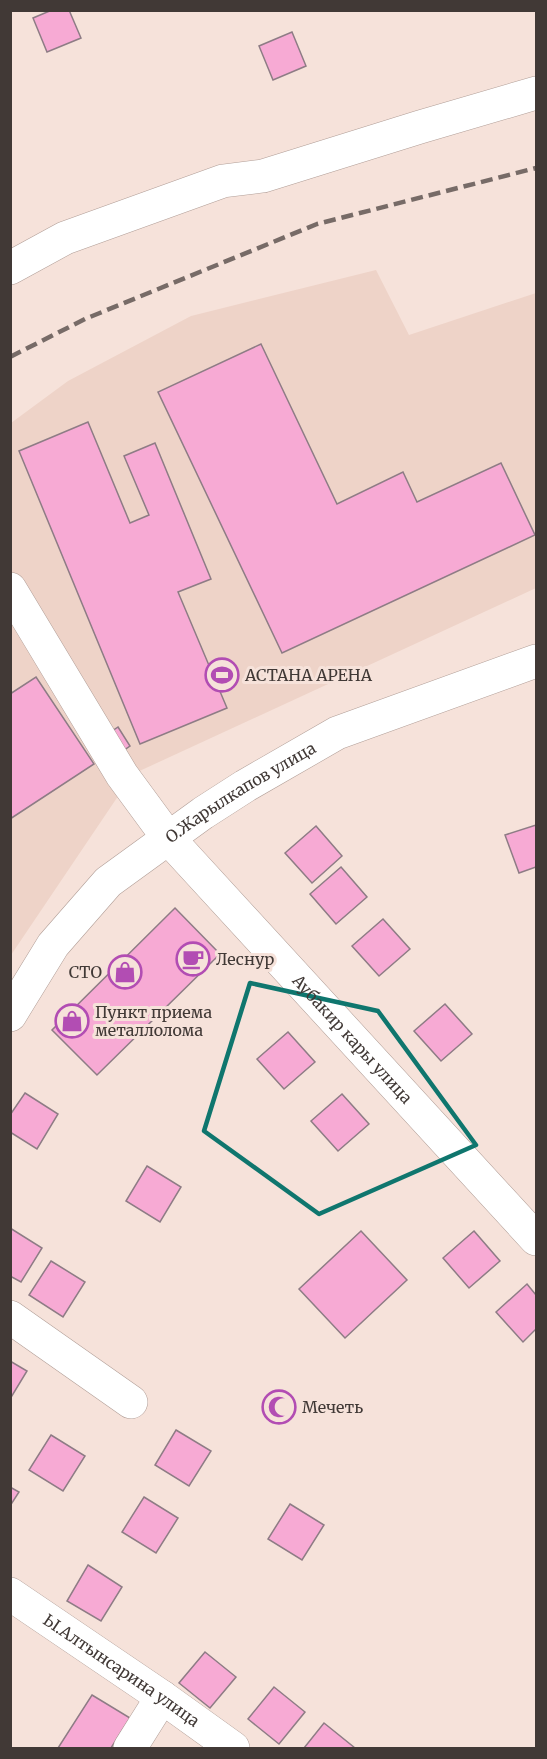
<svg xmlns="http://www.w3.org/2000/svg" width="547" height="1759" font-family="Merriweather,serif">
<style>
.built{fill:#eed3c8}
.building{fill:#f7aad4;stroke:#8e7c85;stroke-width:1.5}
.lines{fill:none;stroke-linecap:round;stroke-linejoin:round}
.minor-casing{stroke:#b19e97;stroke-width:34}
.minor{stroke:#fff;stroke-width:33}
.rail{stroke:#776b67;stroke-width:4.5;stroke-dasharray:12 6;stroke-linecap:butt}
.marked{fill:none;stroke:#0f766e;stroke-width:4.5;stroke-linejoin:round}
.labels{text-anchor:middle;stroke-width:6;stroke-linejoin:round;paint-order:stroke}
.poi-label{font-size:16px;fill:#413936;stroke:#f6e2da;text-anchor:start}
.street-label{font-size:16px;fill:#413936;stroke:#f6e2da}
</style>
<rect width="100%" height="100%" fill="#f6e2da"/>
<polygon class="built" points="376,270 409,335 536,293 536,588 133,774 11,955 11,423 68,381 191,316"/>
<g class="building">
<polygon points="52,10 69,10 81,38 47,52 33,18"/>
<polygon points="292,32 306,66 273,80 259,46"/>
<polygon points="261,344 337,504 403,472 417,502 501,463 535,535 282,653 158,392"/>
<polygon points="88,422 130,523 149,515 124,456 155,443 211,579 178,592 227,708 140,744 19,451"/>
<polygon points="36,677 94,764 10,819 10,694"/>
<polygon points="118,727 130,746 114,757 102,738"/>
<polygon points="536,825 536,867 519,873 505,835"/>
<polygon points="316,826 342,856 312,883 285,853"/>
<polygon points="341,867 367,897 336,924 310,894"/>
<polygon points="175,908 220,954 97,1075 52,1030"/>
<polygon points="383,919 410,949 379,976 352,946"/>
<polygon points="445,1004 472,1034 441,1061 414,1031"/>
<polygon points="288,1032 315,1062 284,1089 257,1059"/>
<polygon points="25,1093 58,1114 37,1149 10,1132 10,1115"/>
<polygon points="342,1094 369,1124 338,1151 311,1121"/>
<polygon points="147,1166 181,1187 160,1222 126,1201"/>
<polygon points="10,1228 42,1248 21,1282 10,1276"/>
<polygon points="361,1231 407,1280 345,1338 299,1289"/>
<polygon points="474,1231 500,1261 469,1288 443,1258"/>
<polygon points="51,1261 85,1282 63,1317 29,1295"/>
<polygon points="527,1284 536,1295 536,1329 523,1342 496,1312"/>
<polygon points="10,1361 27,1371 10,1399"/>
<polygon points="176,1430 211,1451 189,1486 155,1465"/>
<polygon points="51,1435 85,1456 63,1491 29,1470"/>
<polygon points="10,1487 19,1492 10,1506"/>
<polygon points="144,1497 178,1518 156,1553 122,1532"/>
<polygon points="290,1504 324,1525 302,1560 268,1539"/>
<polygon points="88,1565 122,1587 101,1621 67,1601"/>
<polygon points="205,1652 236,1677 210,1708 179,1683"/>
<polygon points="274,1687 305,1712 279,1744 248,1719"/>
<polygon points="92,1695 130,1718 111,1748 58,1748"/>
<polygon points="324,1723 355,1748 304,1748"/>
</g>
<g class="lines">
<g class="minor-casing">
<g id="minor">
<polyline points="10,268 65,238 223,181 263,176 420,127 536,93"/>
<path id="s1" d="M 10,589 L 122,775 L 169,839 L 536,1239"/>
<path id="s2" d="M 10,1015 L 53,945 L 108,882 L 203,813 L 245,786 L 337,733 L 536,661"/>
<polyline points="10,1317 131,1402"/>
<path id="s3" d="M 10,1594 L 162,1697 L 233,1748"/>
<polyline points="130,1748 162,1697"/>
</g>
</g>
<use href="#minor" class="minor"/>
<polyline class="rail" points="10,357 85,319 317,224 536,168"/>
</g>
<path class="marked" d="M 250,983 L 378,1011 L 476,1145 L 319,1214 L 204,1131 Z"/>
<defs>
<g id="stadium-ring" transform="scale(1.725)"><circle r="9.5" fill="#f6e2da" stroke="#b24db3" stroke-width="1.5"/><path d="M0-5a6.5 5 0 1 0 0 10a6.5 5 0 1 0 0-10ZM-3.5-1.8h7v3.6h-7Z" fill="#b24db3"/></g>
<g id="cafe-ring" transform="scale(1.725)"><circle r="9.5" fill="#f6e2da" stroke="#b24db3" stroke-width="1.5"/><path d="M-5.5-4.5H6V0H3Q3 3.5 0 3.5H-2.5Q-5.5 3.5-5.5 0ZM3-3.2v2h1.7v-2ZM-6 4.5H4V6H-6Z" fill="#b24db3"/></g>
<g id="shop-ring" transform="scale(1.725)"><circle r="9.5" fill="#f6e2da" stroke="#b24db3" stroke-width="1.5"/><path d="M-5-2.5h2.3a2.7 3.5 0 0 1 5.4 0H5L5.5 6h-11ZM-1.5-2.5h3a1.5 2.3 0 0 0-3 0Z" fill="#b24db3"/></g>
<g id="mosque-ring" transform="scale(1.725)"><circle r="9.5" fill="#f6e2da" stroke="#b24db3" stroke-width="1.5"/><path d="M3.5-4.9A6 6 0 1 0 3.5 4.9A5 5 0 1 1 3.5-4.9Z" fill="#b24db3"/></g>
</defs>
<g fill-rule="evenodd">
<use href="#stadium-ring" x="222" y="675"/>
<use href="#cafe-ring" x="193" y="959"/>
<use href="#shop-ring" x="125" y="972"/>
<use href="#shop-ring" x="72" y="1021"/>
<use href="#mosque-ring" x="279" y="1407"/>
</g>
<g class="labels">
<g class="poi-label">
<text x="245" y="681">АСТАНА АРЕНА</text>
<text x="216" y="965">Леснур</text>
<text x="102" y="978" text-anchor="end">СТО</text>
<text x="95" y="1018">Пункт приема<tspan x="95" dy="18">металлолома</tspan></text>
<text x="302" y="1413">Мечеть</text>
</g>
<g class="street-label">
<text dy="6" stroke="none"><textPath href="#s2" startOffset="326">О.Жарылкапов улица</textPath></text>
<text dy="6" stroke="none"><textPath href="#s1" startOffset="568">Аубакир кары улица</textPath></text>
<text dy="6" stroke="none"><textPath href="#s3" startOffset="135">Ы.Алтынсарина улица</textPath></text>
</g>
</g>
<rect width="547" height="1759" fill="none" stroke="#413936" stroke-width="24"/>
</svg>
